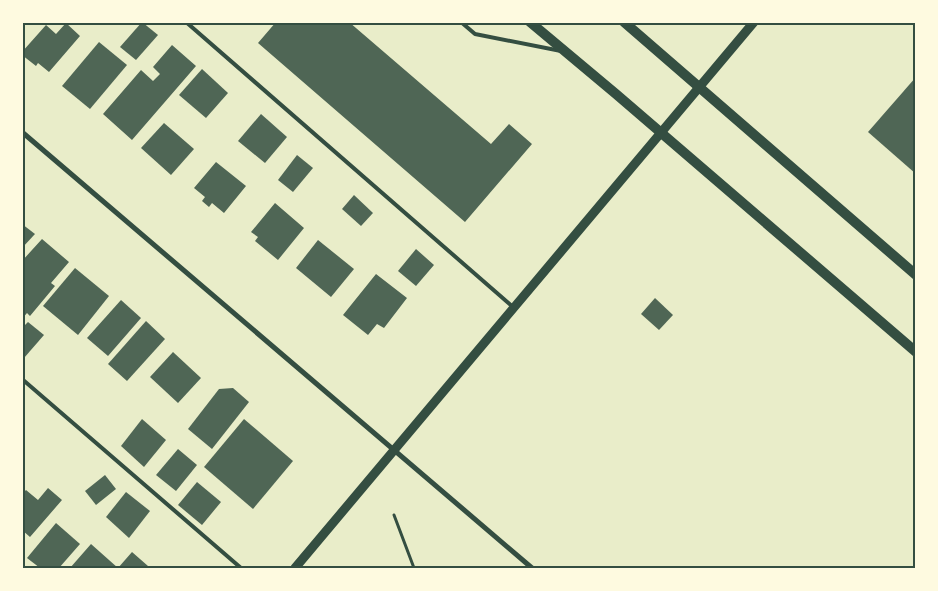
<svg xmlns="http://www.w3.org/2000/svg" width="938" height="591" font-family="'Roboto Serif',serif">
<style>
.building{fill:#4f6655}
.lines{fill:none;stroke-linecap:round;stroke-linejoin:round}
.path{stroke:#344e41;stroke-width:3}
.service{stroke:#344e41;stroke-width:4}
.minor{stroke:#344e41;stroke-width:5}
.tertiary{stroke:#344e41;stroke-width:9}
.secondary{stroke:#344e41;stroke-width:10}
.neatline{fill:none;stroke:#344e41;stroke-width:2}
</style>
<rect width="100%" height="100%" fill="#e9edc9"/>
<g class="building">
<polygon points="142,22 158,35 136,60 120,47"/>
<polygon points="276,22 349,22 491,144 509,124 532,144 465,222 258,43"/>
<polygon points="66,23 80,36 49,72 38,63 36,66 22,55 22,52 46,25 56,34"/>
<polygon points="99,42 127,65 90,109 62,86"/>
<polygon points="172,45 196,66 132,140 103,114 141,70 153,81 160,74 153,67"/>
<polygon points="202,69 228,93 206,118 179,95"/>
<polygon points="916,77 916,174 868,132"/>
<polygon points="261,114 287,137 265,163 238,141"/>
<polygon points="164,123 194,149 171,175 141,148"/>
<polygon points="297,155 313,168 293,192 278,180"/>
<polygon points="216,162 246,186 224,213 212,203 209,207 202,201 205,197 194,188"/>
<polygon points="354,195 373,213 361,226 342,209"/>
<polygon points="275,203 304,228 278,260 255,241 258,237 251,232"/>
<polygon points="22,224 35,234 22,248"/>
<polygon points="42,239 69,262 51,283 55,286 30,316 27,313 22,319 22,261"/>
<polygon points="318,240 354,269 331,297 296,268"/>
<polygon points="416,249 434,265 416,286 398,271"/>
<polygon points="75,268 109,296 78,335 43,306"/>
<polygon points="376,274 407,298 384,328 377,324 368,335 343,315"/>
<polygon points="655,298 673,315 659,330 641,314"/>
<polygon points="121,300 141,318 108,356 87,338"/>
<polygon points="146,321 165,339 127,381 108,364"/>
<polygon points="28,322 44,335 24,358 22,357 22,328"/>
<polygon points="173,352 201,378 178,403 150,377"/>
<polygon points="233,388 249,402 212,449 188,429 219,389"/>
<polygon points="142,419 166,440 144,467 121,446"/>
<polygon points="244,419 293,461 253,509 204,467"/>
<polygon points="178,449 197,465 176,491 156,475"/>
<polygon points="105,475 116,489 96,505 85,491"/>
<polygon points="197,482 221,502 202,525 178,505"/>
<polygon points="48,488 62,500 30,537 22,530 22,494 26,490 38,500"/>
<polygon points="126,492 150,511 129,538 106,517"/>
<polygon points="56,523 80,544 59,568 40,568 27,558"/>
<polygon points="91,544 118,568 132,552 148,566 146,568 70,568"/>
</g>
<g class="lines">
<polyline class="path" points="394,515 414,568"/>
<g class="service">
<polyline points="186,22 513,307"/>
<polyline points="461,22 475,34 561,51"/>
<polyline points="22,379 241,568"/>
</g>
<polyline class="minor" points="22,132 532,568"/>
<polyline class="tertiary" points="295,568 754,22"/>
<g class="secondary">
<polyline points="530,22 616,94 916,352"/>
<polyline points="624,22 916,275"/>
</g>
</g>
<rect width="938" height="591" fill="none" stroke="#fefae0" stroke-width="48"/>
<rect x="24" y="24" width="890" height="543" class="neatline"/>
</svg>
